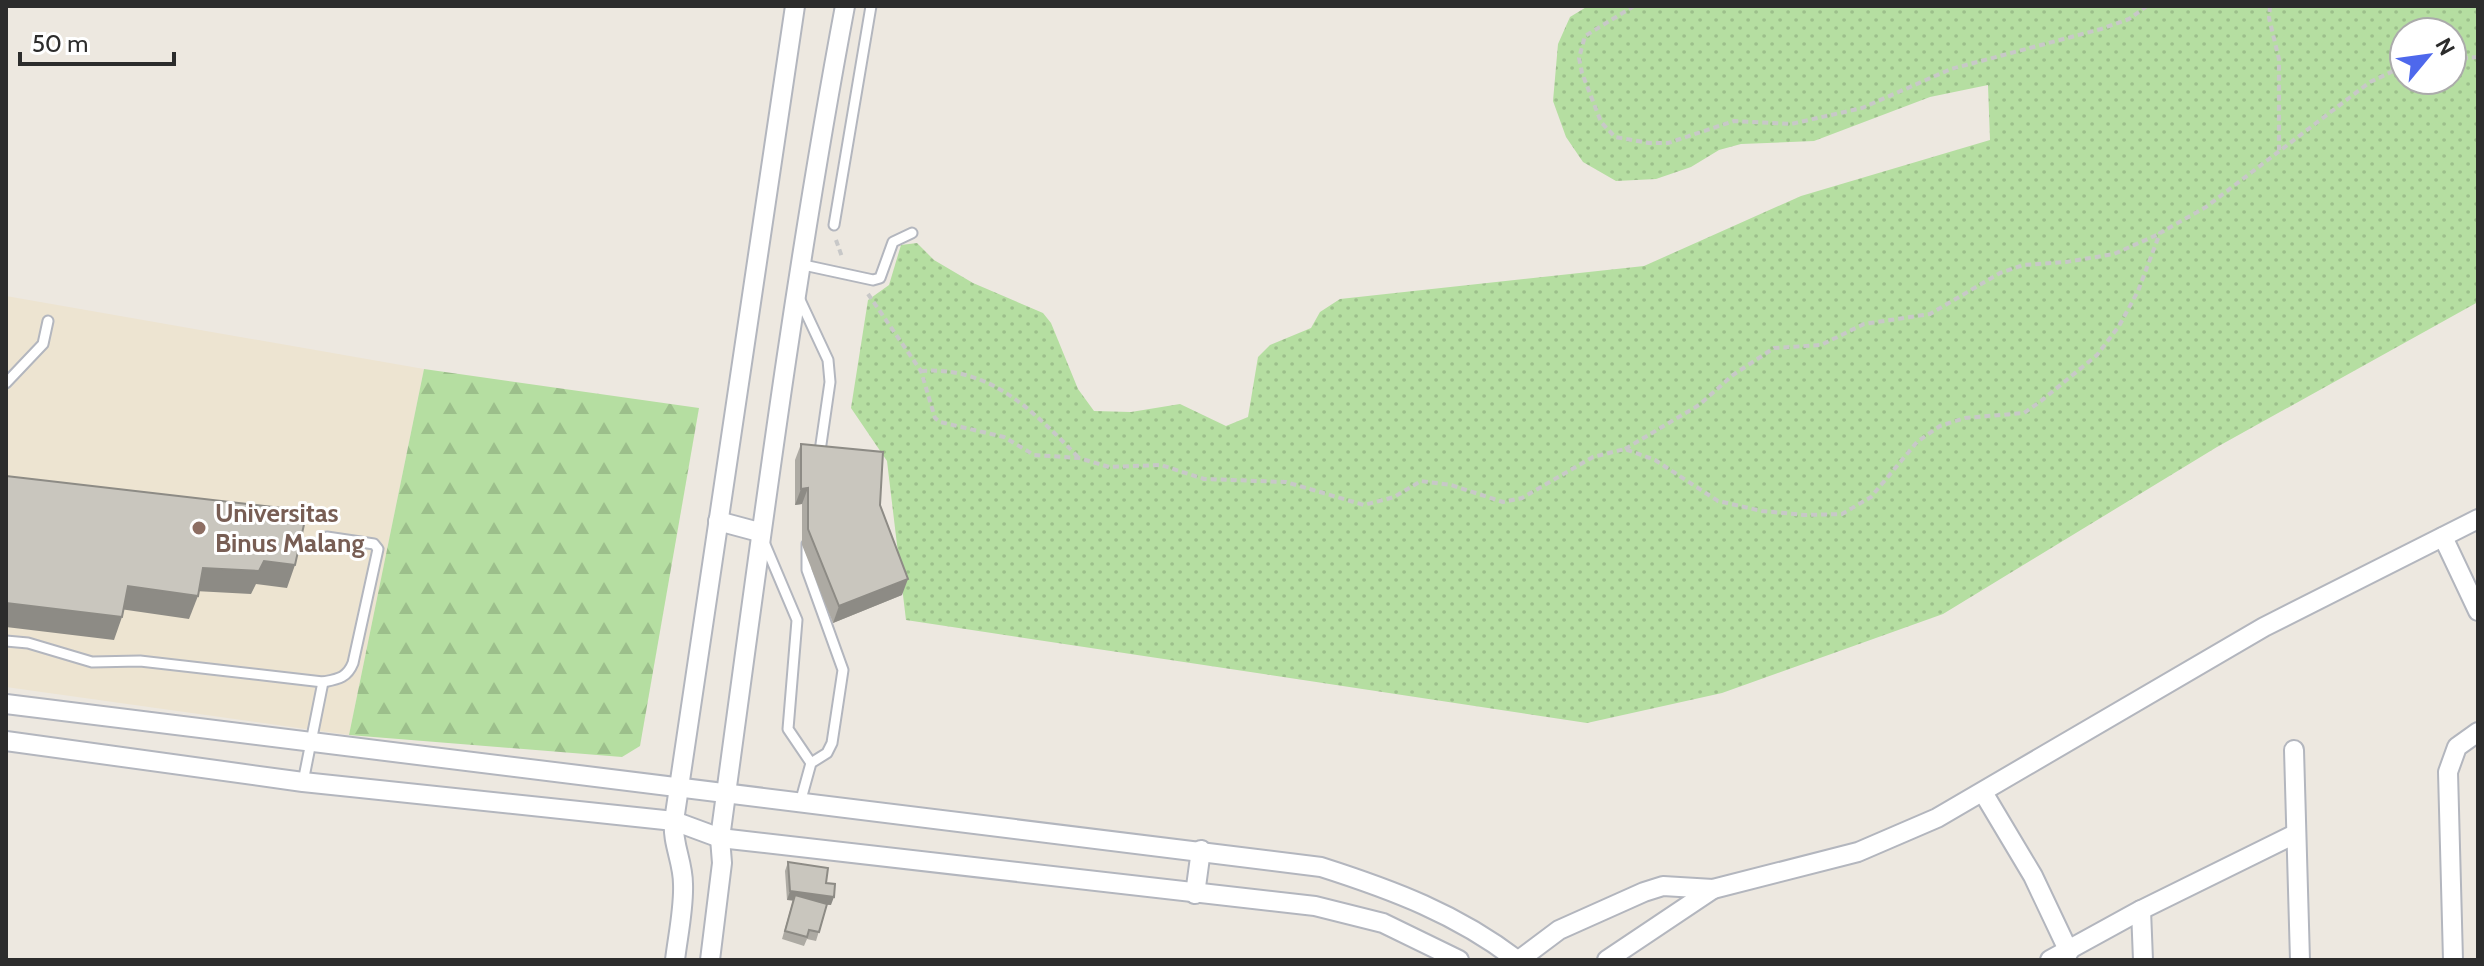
<svg xmlns="http://www.w3.org/2000/svg" width="2484" height="966" font-family="Cabin,sans-serif">
<style>
.education{fill:#ede4d1}
.grass{fill:url(#grass-dots);fill-rule:evenodd}
.forest{fill:url(#forest-firs)}
.lines{fill:none;stroke-linecap:round;stroke-linejoin:round}
.service-casing{stroke:#b3b6be;stroke-width:13}
.minor-casing{stroke:#b3b6be;stroke-width:22}
.path{stroke:#c8c8c8;stroke-width:4;stroke-dasharray:6 4;stroke-linecap:butt}
.service{stroke:#fff;stroke-width:9}
.minor{stroke:#fff;stroke-width:18}
.wall{fill:#adaaa3}
.shaded-wall{fill:#8d8b85}
.building{fill:#c9c6be;stroke:#8d8b85;stroke-width:2}
.education-dot{fill:#8d6e63;stroke:#fff;stroke-width:3}
.labels{text-anchor:middle;stroke-width:6;stroke-linejoin:round;paint-order:stroke}
.education-label{font-size:26px;font-weight:bold;fill:#785e54;stroke:#fff;text-anchor:start}
</style>
<defs>
<pattern id="grass-dots" width="8" height="8" patternUnits="userSpaceOnUse" patternTransform="scale(2)"><rect width="8" height="8" fill="#b5dea1"/><path d="M2 2h.1M6 6h.1" fill="none" stroke="#9cbf8b" stroke-width="1.8" stroke-linecap="round"/></pattern>
<pattern id="forest-firs" width="22" height="20" patternUnits="userSpaceOnUse" patternTransform="scale(2)"><rect width="22" height="20" fill="#b5dea1"/><path d="M5 1l3.5 6h-7zM16 11l3.5 6h-7z" fill="#9cbf8b"/></pattern>
</defs>
<rect width="100%" height="100%" fill="#ede8e0"/>
<polygon class="education" points="6,296 424,369 349,735 6,687"/>
<path class="grass" d="M 1588,6 L 2478,6 L 2478,302 L 2217,447 L 1943,614 L 1722,693 L 1587,723 L 906,620 L 887,461 L 851,408 L 868,300 L 889,285 L 901,245 L 917,243 L 934,260 L 973,283 L 1043,313 L 1051,323 L 1078,389 L 1094,411 L 1131,412 L 1180,404 L 1226,426 L 1248,417 L 1258,357 L 1270,345 L 1311,328 L 1320,312 L 1340,299 L 1644,266 L 1801,196 L 1990,140 L 1988,85 L 1930,97 L 1814,141 L 1741,144 L 1719,150 L 1691,167 L 1656,179 L 1616,181 L 1583,162 L 1566,137 L 1553,101 L 1558,44 L 1570,17 ZM 2404,32 L 2452,32 L 2452,80 L 2404,80 Z"/>
<polygon class="forest" points="424,369 699,408 640,746 622,757 349,735"/>
<g class="lines">
<g class="service-casing">
<g id="service">
<polyline points="834,225 871,6"/>
<polyline points="799,264 873,280 880,278 893,242 912,233"/>
<polyline points="800,300 828,360 830,382 819,458"/>
<polyline points="6,383 43,344 48,321"/>
<polyline points="764,542 797,620 788,729 811,763"/>
<polyline points="6,641 28,643 92,662 140,661 323,682 303,782"/>
<path d="M 323,682 C 338,679 347,678 353,663 L 378,549 L 374,544 L 327,537"/>
<polyline points="800,803 811,763 827,753 832,743 843,670 807,570 807,544"/>
</g>
</g>
<g class="minor-casing">
<g id="minor">
<polyline points="718,521 759,532"/>
<polyline points="2443,537 2478,611"/>
<path d="M 6,704 L 1321,867 C 1393,890 1457,914 1517,960"/>
<polyline points="6,741 303,782 674,821 720,838 1315,906 1383,923 1459,960"/>
<polyline points="2294,750 2300,960"/>
<polyline points="1984,794 2033,876 2069,952"/>
<polyline points="1195,894 1201,850"/>
<polyline points="2141,910 2143,960"/>
<path d="M 675,960 C 678,935 684,908 683,884 C 683,861 672,844 674,821 L 795,6"/>
<path d="M 710,960 L 722,863 L 720,838 C 758,560 793,282 845,6"/>
<polyline points="1519,960 1559,930 1644,892 1663,886 1713,889 1858,852 1937,818 2264,627 2478,519"/>
<polyline points="1607,960 1713,889"/>
<polyline points="2050,960 2141,910 2295,834"/>
<polyline points="2453,960 2448,772 2457,747 2478,732"/>
</g>
</g>
<g class="path">
<polyline points="1634,6 1585,36 1579,58 1582,73 1601,122 1615,137 1649,143 1668,143 1734,121 1791,124 1862,108 1951,69 2101,29 2129,19 2147,6"/>
<polyline points="2270,6 2269,18 2279,59 2279,150"/>
<polyline points="2452,59 2478,57"/>
<polyline points="836,240 842,257"/>
<polyline points="868,294 921,371 935,418 940,422 1004,437 1034,455 1079,458 1109,467 1161,465 1204,479 1286,482 1364,505 1394,497 1421,481 1451,485 1503,502 1522,498 1593,457 1625,449 1655,460 1718,501 1762,511 1805,515 1842,514 1871,497 1917,442 1940,426 1965,418 2024,413 2041,401 2097,355 2119,326 2138,291 2160,233 2206,207 2370,82 2404,66"/>
<path d="M 921,371 C 991,366 1033,411 1079,458"/>
<polyline points="1625,449 1699,405 1733,375 1774,348 1821,345 1864,324 1930,314 2000,273 2023,265 2066,262 2114,254 2159,234"/>
</g>
<use href="#service" class="service"/>
<use href="#minor" class="minor"/>
</g>
<g class="wall">
<polygon points="801,444 880,505 902,595 833,623 802,545 802,504 795,505 795,460"/>
<polygon points="788,862 826,883 831,905 827,905 816,941 807,939 804,946 782,939 793,900 787,900 785,871"/>
</g>
<g class="shaded-wall">
<polygon points="808,488 802,504 795,505 801,489"/>
<polygon points="264,561 295,565 287,588 256,584 251,594 195,591 203,568"/>
<polygon points="908,579 902,595 833,623 839,606"/>
<polygon points="128,586 198,596 189,619 120,609"/>
<polygon points="6,603 122,617 114,640 6,627"/>
<polygon points="790,891 834,897 831,905 787,900"/>
</g>
<g class="building">
<polygon points="801,444 883,452 880,505 908,579 839,606 808,529 808,488 801,489"/>
<polygon points="6,476 307,511 295,565 264,561 259,571 203,568 198,596 128,586 122,617 6,603"/>
<polygon points="788,862 828,868 826,883 835,884 834,897 790,891"/>
<polygon points="795,895 827,904 819,932 809,930 807,937 785,931"/>
</g>
<circle class="education-dot" cx="199" cy="528" r="8"/>
<g class="labels">
<g class="education-label">
<text x="215" y="522">Universitas<tspan x="215" dy="30">Binus Malang</tspan></text>
</g>
</g>
<rect width="2484" height="966" fill="none" stroke="#2c2c2c" stroke-width="16"/>
<g transform="translate(2428 56) rotate(61)"><circle r="38" fill="#ffffff" stroke="#ababab" stroke-width="2"/>
<path d="M0-6L14 30L0 20L-14 30Z" fill="#4e68ec"/>
<text y="-12" font-size="22" font-weight="bold" text-anchor="middle" fill="#2c2c2c">N</text>
</g>
<path d="M20 52v12h154v-12" fill="none" stroke="#2c2c2c" stroke-width="4"/>
<text x="32" y="52" font-size="24" fill="#2c2c2c" stroke="#ffffff" stroke-width="6" paint-order="stroke">50 m</text>
</svg>
